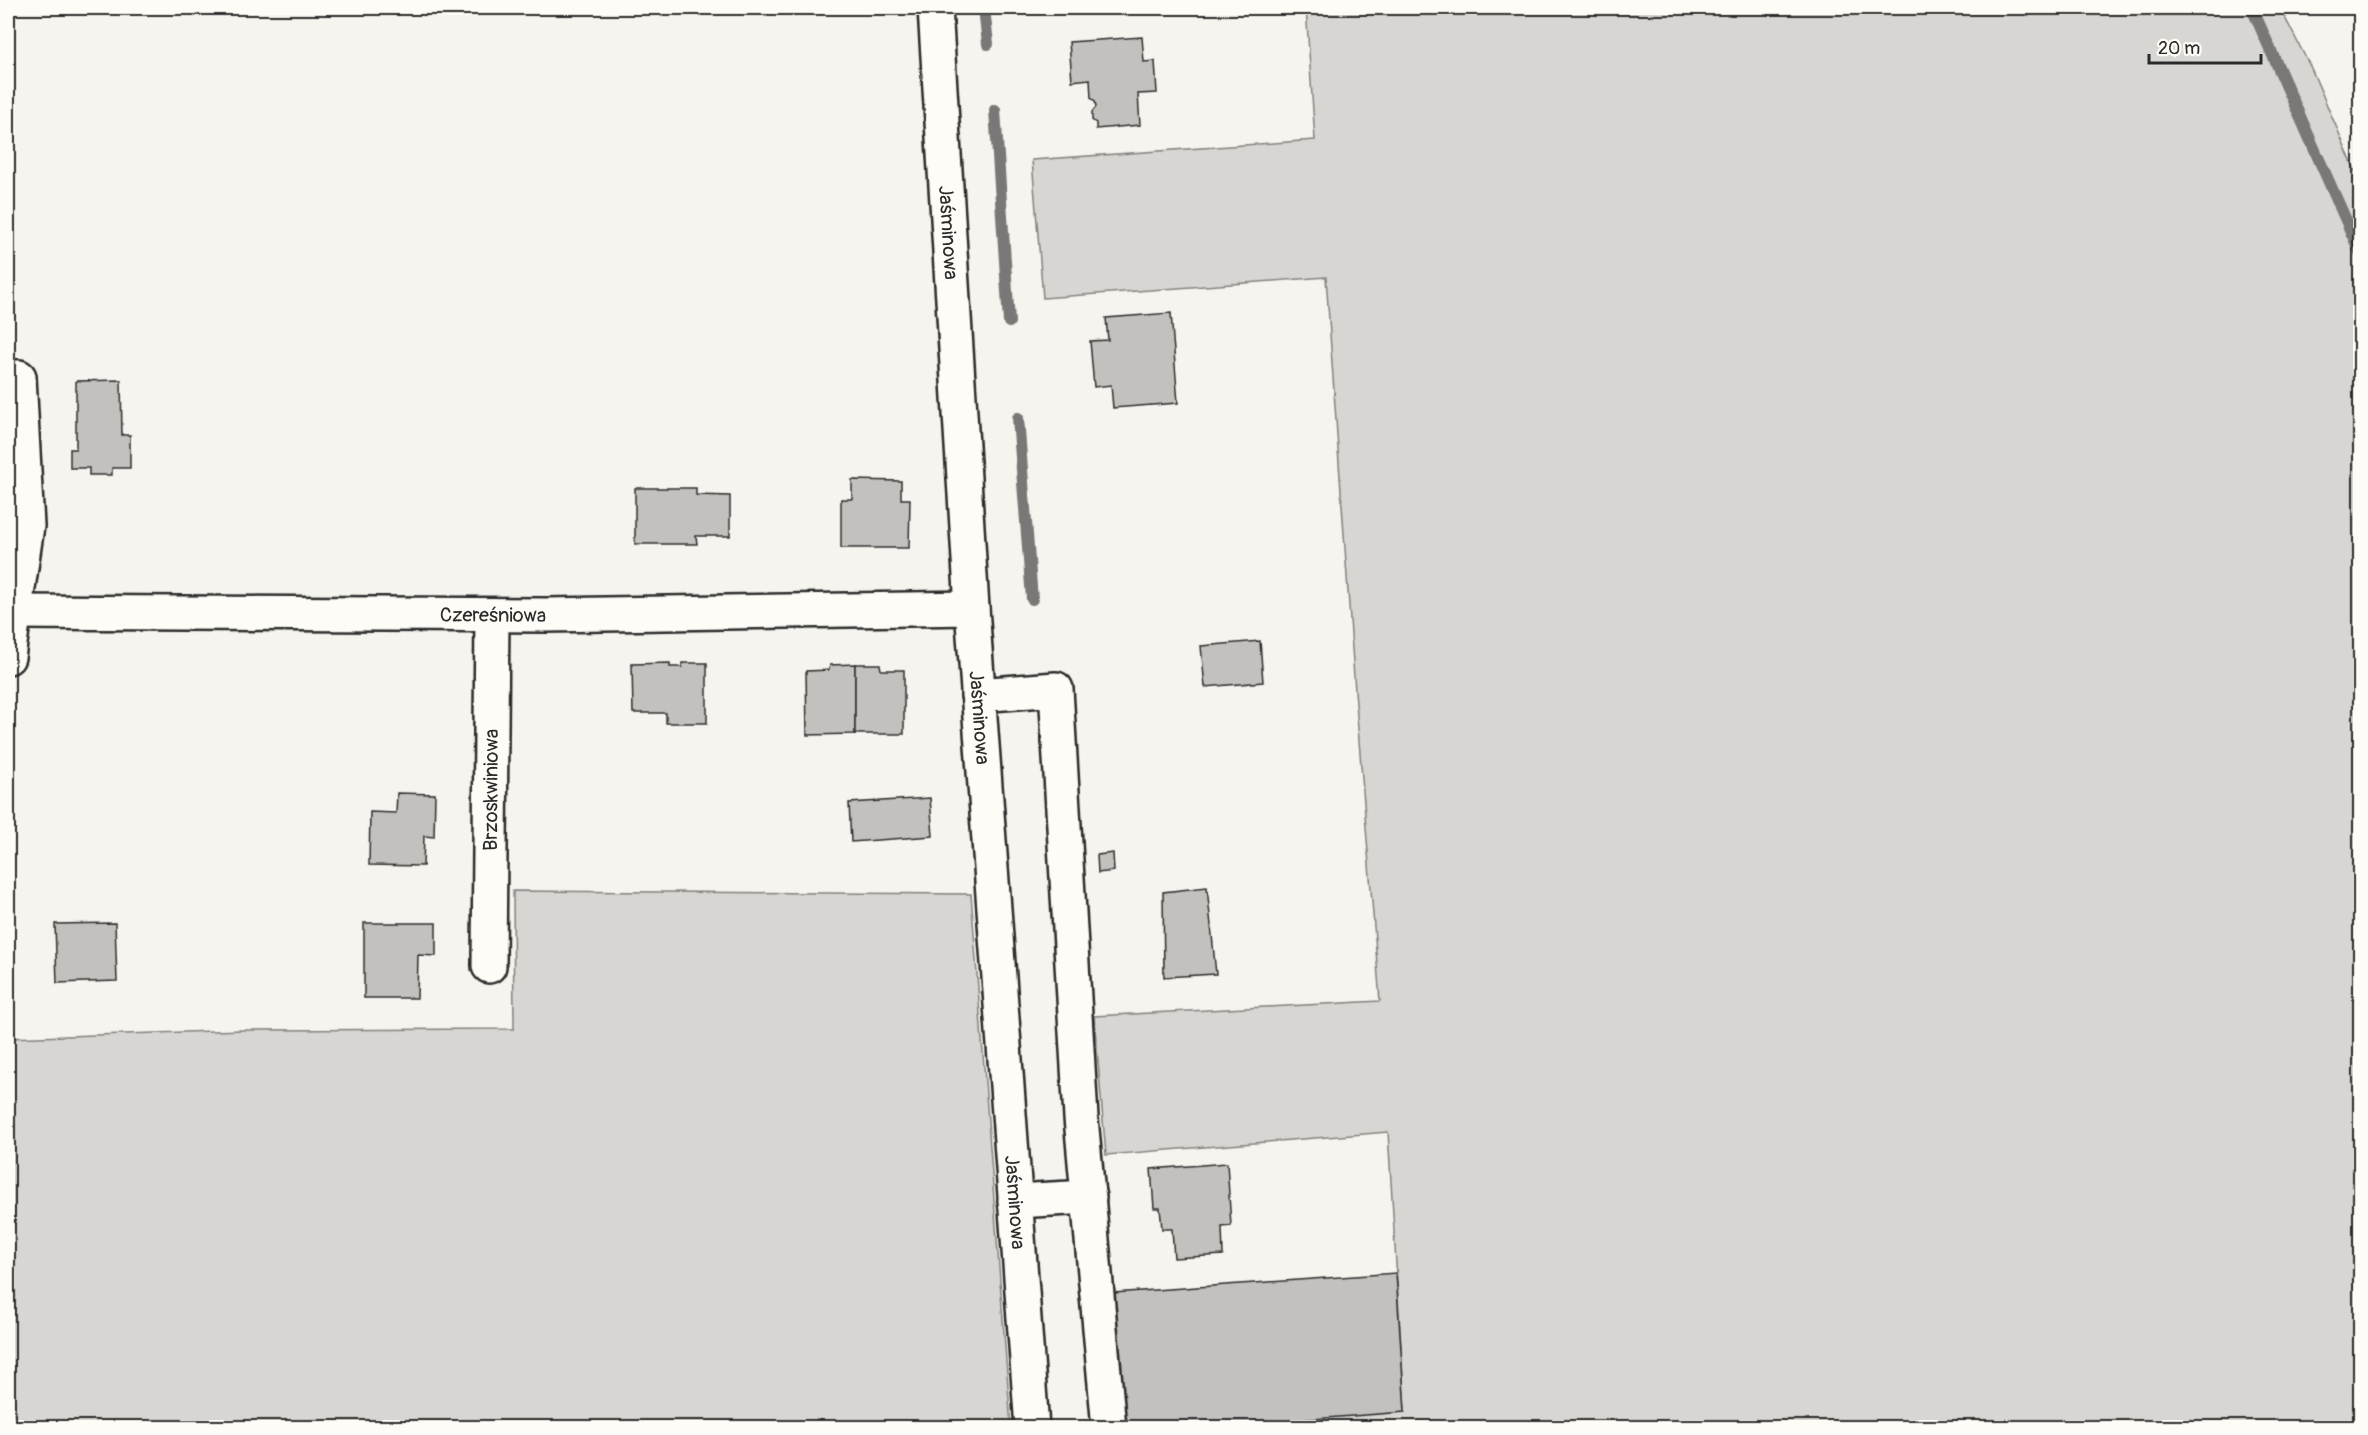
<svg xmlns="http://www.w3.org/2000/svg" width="2368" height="1435" font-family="Pangolin,sans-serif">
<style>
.green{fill:#d7d6d2;stroke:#81807e;stroke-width:1.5}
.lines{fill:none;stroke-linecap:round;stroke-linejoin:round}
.stream{stroke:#797877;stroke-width:12}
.building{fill:#c2c1be;stroke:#2b2b2b;stroke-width:1.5}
.minor-casing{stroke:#2b2b2b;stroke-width:38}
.minor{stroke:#fdfcf7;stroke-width:33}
.labels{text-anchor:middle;stroke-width:4.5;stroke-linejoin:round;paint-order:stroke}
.street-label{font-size:20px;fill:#2b2b2b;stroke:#fdfcf7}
</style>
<rect width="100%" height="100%" fill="#f5f4ef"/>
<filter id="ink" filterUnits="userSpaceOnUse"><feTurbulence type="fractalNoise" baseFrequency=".0167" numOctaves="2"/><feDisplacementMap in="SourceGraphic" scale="12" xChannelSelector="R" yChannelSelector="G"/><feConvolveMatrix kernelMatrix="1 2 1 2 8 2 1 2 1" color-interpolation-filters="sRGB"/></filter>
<g filter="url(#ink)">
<g class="green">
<polygon points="1306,8 2280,8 2311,68 2360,182 2360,1427 1194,1427 1405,1411 1388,1132 1106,1155 1094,1016 1380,1001 1355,691 1326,277 1043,298 1032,160 1315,140"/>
<polygon points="513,891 971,894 1011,1427 8,1427 8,1038 243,1030 514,1029"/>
</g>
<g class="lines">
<g class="stream">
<polyline points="984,8 988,44"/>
<polyline points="2252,8 2360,252"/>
<polyline points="995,110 1009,322"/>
<polyline points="1018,418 1032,599"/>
</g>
</g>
<g class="building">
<polygon points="1142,37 1144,62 1155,61 1157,93 1138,94 1140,125 1096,129 1096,123 1092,120 1092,112 1096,107 1095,101 1091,98 1090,79 1072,81 1069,42"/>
<polygon points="1171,313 1178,403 1113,408 1111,385 1094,387 1090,341 1108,340 1106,318"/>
<polygon points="121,380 122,435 130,435 130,468 112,468 112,475 89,475 89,468 70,468 70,449 76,449 76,381"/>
<polygon points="852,480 901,481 901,499 910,499 909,548 841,548 841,499 852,499"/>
<polygon points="635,488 696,488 696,495 730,496 730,536 696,536 697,544 635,544"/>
<polygon points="1260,641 1263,682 1205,687 1201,646"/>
<polygon points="670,663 670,667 682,667 682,663 707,663 707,723 666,723 666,713 633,713 632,664"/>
<polygon points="855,664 855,734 807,735 806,671 829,670 830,665"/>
<polygon points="855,664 880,664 881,670 904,670 904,734 855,734"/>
<polygon points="397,793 435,794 434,837 424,836 423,866 369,865 370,812 396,813"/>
<polygon points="930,798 933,836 851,842 849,803"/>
<polygon points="1113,853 1114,871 1098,873 1097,855"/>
<polygon points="1207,887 1216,974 1164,977 1163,892"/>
<polygon points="115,923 117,981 57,983 55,924"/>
<polygon points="364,923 436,923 436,956 418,955 417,998 364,998"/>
<polygon points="1227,1163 1231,1226 1222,1227 1223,1255 1174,1258 1172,1229 1162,1229 1160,1208 1154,1208 1151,1169"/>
<polygon points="1396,1273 1405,1412 1194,1428 1124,1428 1113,1293"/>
</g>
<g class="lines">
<g class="minor-casing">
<g id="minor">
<path id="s1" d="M 935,8 L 972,608 L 1032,1428"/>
<polyline points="8,377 19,377 27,526 8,657"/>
<path id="s2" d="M 15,612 L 546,615 L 972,608"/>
<polyline points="978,695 1056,689 1081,1118 1109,1428"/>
<path id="s3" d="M 489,966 L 492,615"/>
<polyline points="1015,1201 1089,1197"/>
</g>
</g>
<use href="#minor" class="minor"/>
</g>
</g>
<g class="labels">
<g class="street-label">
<text dy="7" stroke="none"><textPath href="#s1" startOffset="225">Jaśminowa</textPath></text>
<text dy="7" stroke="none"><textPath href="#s2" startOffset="478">Czereśniowa</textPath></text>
<text dy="7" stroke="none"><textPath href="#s1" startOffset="711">Jaśminowa</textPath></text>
<text dy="7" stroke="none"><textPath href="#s3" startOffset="176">Brzoskwiniowa</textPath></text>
<text dy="7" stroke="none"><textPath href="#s1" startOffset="1197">Jaśminowa</textPath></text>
</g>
</g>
<rect width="2368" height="1435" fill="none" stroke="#fdfcf7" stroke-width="30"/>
<rect x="15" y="15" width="2338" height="1405" fill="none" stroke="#2b2b2b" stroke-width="2" filter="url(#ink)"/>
<path d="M2149 54v9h112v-9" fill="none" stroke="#2b2b2b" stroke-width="3"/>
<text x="2158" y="54" font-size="18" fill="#2b2b2b" stroke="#fdfcf7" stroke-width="4.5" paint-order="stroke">20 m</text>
</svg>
